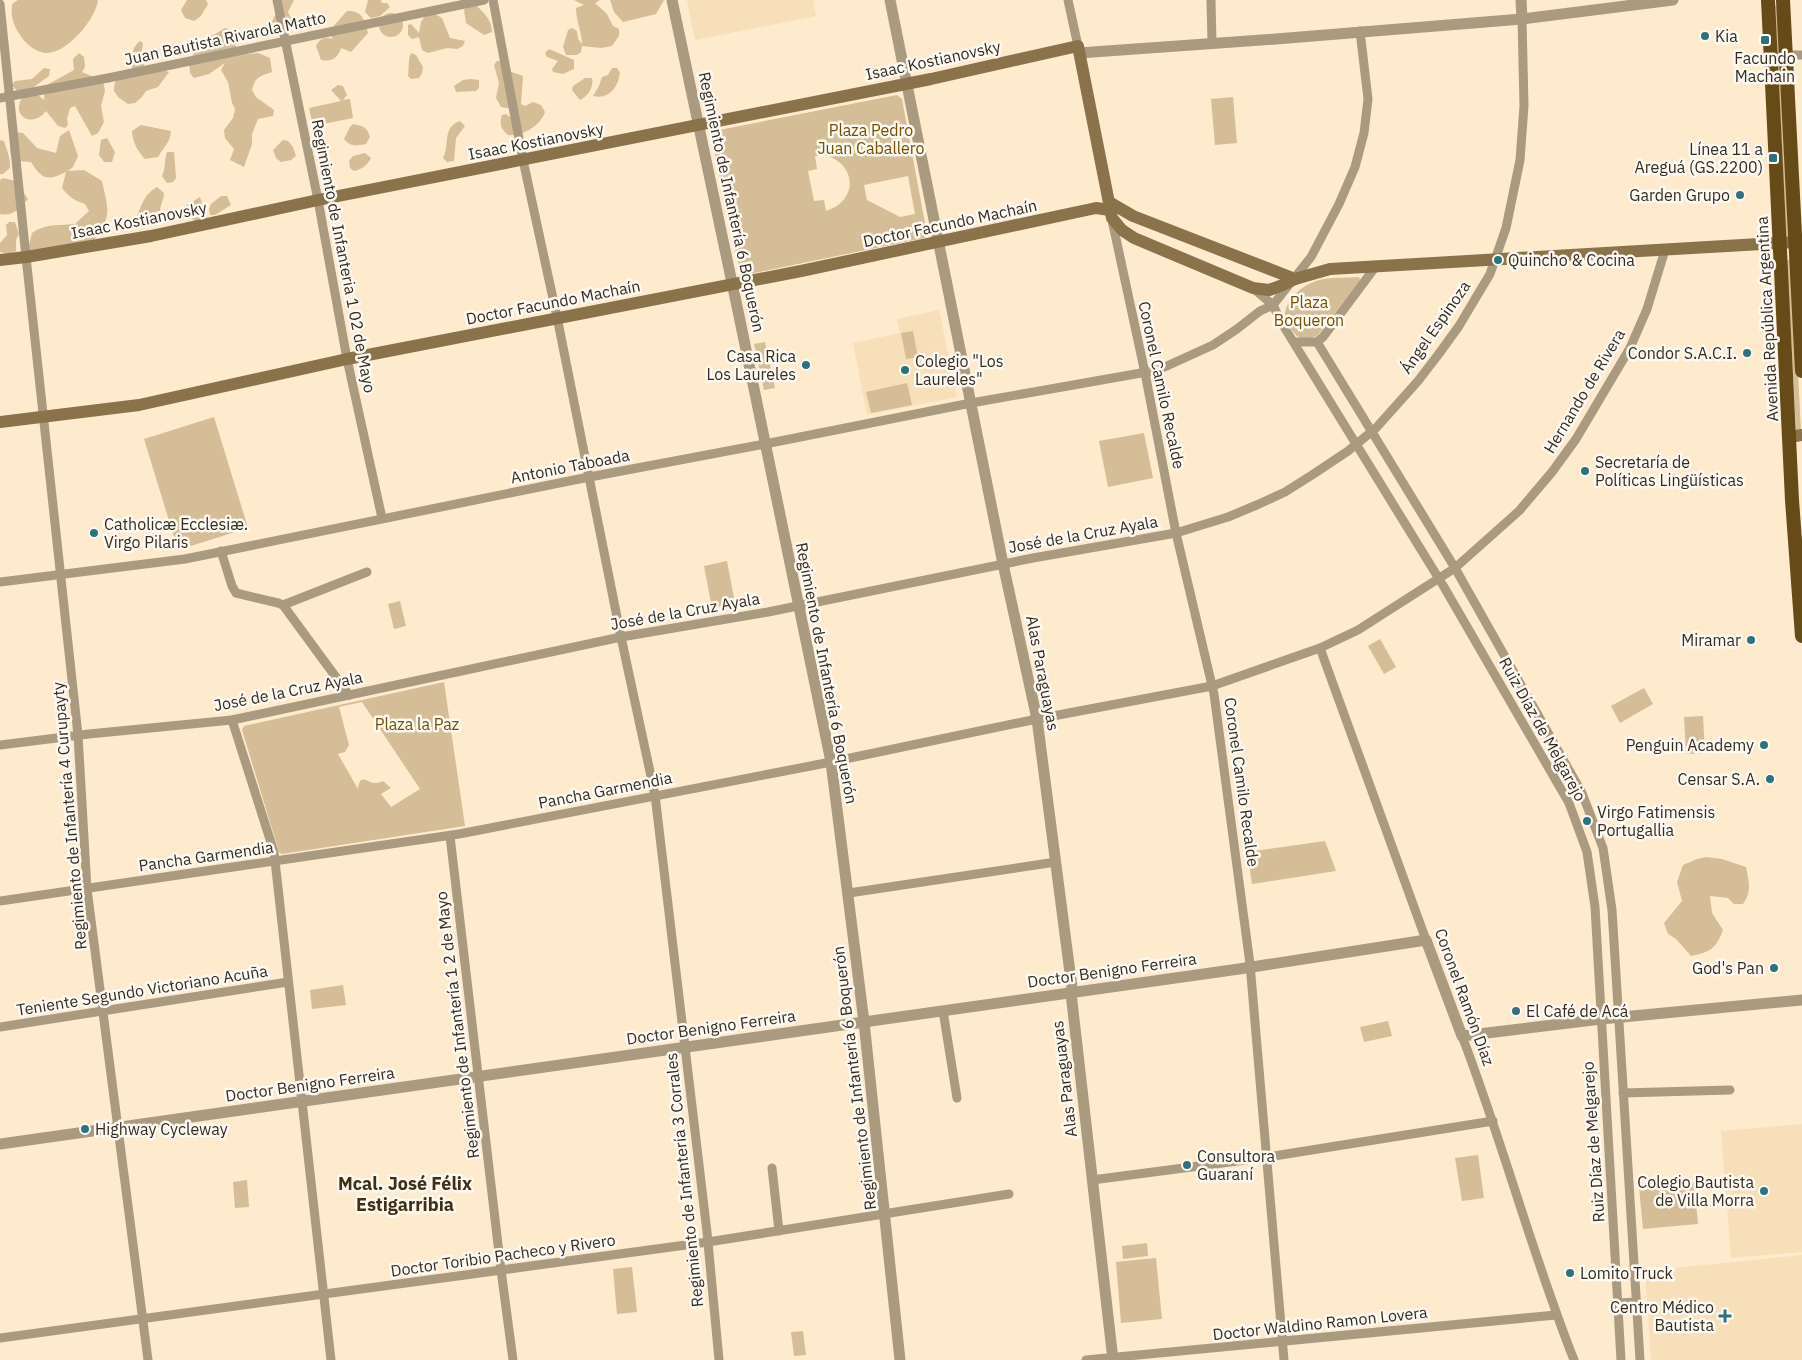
<svg xmlns="http://www.w3.org/2000/svg" width="1802" height="1360" font-family="'IBM Plex Sans',sans-serif">
<style>
.built{fill:#f7dfba}
.green{fill:#d5bd97;fill-rule:evenodd}
.lines{fill:none;stroke-linecap:round;stroke-linejoin:round}
.minor{stroke:#aa9a80;stroke-width:9}
.tertiary{stroke:#aa9a80;stroke-width:11}
.secondary{stroke:#8a724b;stroke-width:12}
.trunk{stroke:#664a17;stroke-width:14}
.poi-dot{fill:#2c737e;stroke:#fdf9f3;stroke-width:2}
.labels{text-anchor:middle;stroke-width:5;stroke-linejoin:round;paint-order:stroke}
.poi-label{font-size:16px;fill:#352d22;stroke:#fdf9f3;text-anchor:start}
.street-label{font-size:16px;fill:#352d22;stroke:#fdf9f3}
.park-label{font-size:16px;fill:#755000;stroke:#fdf9f3}
.neighbourhood-label{font-size:18px;font-weight:bold;fill:#3e2f15;stroke:#fdf9f3}
</style>
<rect width="100%" height="100%" fill="#feeacc"/>
<g class="built">
<polygon points="687,0 813,0 816,16 695,40"/>
<polygon points="939,310 957,397 867,415 853,343 900,333 897,319"/>
<polygon points="1802,1124 1802,1252 1731,1258 1721,1131"/>
<polygon points="1802,1255 1802,1360 1651,1360 1645,1271"/>
</g>
<g class="green">
<path d="M 18,0 L 98,0 C 96,19 67,53 47,53 C 30,53 14,31 12,16 C 11,12 12,7 12,4 Z"/>
<polygon points="187,0 206,0 208,4 201,16 194,21 185,18 181,10"/>
<polygon points="278,0 294,0 288,12 292,20 291,32 284,34 275,31 271,23 279,8"/>
<polygon points="368,0 381,0 382,3 387,3 390,7 380,16 371,18 365,12"/>
<path d="M 574,0 L 600,0 L 595,3 L 607,14 L 613,26 L 619,29 L 619,36 L 612,46 L 601,48 L 582,46 L 581,52 L 577,55 L 566,55 L 563,47 L 568,30 L 572,28 L 577,31 L 578,39 L 582,44 C 582,32 576,21 576,8 L 584,5 Z"/>
<polygon points="610,0 664,0 656,14 623,22 614,12"/>
<path d="M 476,5 C 484,13 492,20 492,32 L 484,35 L 466,23 L 464,10 L 467,6 Z"/>
<polygon points="1775,6 1778,6 1790,235 1786,237"/>
<path d="M 347,11 C 363,11 364,19 368,33 L 351,52 L 341,48 C 338,58 332,62 321,60 L 316,46 C 320,38 325,37 333,39 L 331,36 L 331,29 Z"/>
<circle cx="391" cy="25" r="12"/>
<polygon points="435,14 442,18 450,38 465,41 463,46 457,49 447,48 428,53 422,50 419,37 412,39 408,35 408,25 411,24 419,33 421,22 425,16"/>
<path d="M 225,28 L 232,30 L 238,55 L 258,53 L 270,58 L 272,72 C 260,76 255,77 252,90 L 256,97 L 274,110 L 273,116 L 258,119 L 252,134 L 252,144 L 244,167 L 230,160 L 234,149 L 225,138 L 224,130 L 233,118 L 235,109 L 232,103 L 228,82 L 221,70 L 225,63 L 209,74 L 194,78 L 190,73 L 189,63 L 201,39 L 215,34 Z"/>
<path d="M 140,41 L 143,43 L 141,57 L 144,64 L 144,70 L 164,70 L 169,72 L 158,87 L 146,91 L 141,98 L 135,103 L 128,104 L 119,98 L 114,91 C 114,76 121,76 132,69 C 131,60 131,47 140,41 Z"/>
<polygon points="549,49 574,60 574,69 563,74 553,72 552,69 558,61 547,57 545,53"/>
<path d="M 79,53 L 84,57 L 85,67 L 82,72 L 103,81 L 105,91 L 101,106 L 104,122 L 98,133 L 92,136 L 75,106 L 70,108 L 67,119 L 68,125 L 65,128 L 58,126 L 46,111 C 33,129 6,116 26,92 L 17,91 L 12,85 L 15,81 L 32,79 L 44,68 L 50,69 L 49,76 L 31,89 L 44,100 L 45,86 L 74,70 L 73,59 Z"/>
<path d="M 411,53 L 416,55 L 423,67 L 422,73 L 419,78 L 411,79 L 408,76 C 409,70 408,58 411,53 Z"/>
<path d="M 497,61 L 504,61 L 506,70 L 523,76 L 521,104 L 525,106 L 533,102 L 541,105 L 545,112 C 541,125 522,137 508,135 C 501,129 499,124 502,115 L 506,114 L 515,121 L 513,109 L 501,107 L 496,98 L 499,83 L 494,65 Z"/>
<path d="M 612,68 L 617,68 L 620,73 C 618,87 609,100 593,96 L 599,86 L 602,77 L 608,75 Z"/>
<path d="M 585,78 L 592,78 C 594,87 588,96 580,100 L 572,90 L 573,86 Z"/>
<polygon points="471,79 479,80 479,88 476,91 456,92 454,86 463,80"/>
<polygon points="338,85 343,86 347,95 343,100 350,99 353,118 313,126 309,108 341,101 331,90"/>
<path d="M 897,95 L 902,99 L 927,234 L 924,238 L 745,275 L 740,272 L 711,135 L 714,131 ZM 824,155 C 857,163 859,201 826,211 L 824,200 L 814,201 L 808,171 L 817,169 L 815,156 ZM 908,176 L 915,214 L 900,217 L 867,200 L 864,185 Z"/>
<polygon points="1233,97 1237,143 1215,145 1211,99"/>
<path d="M 460,121 L 465,126 L 456,138 L 454,161 L 447,162 L 443,158 C 450,144 442,127 460,121 Z"/>
<path d="M 353,124 C 363,126 367,127 370,137 L 366,144 C 356,146 351,147 344,139 L 350,127 Z"/>
<path d="M 141,125 L 171,131 C 171,141 163,148 158,157 L 145,159 C 138,152 132,141 132,131 Z"/>
<path d="M 69,130 L 78,156 L 73,167 L 68,171 L 84,170 L 102,181 C 109,213 112,215 92,243 L 26,257 L 32,233 C 46,223 59,226 75,224 L 89,211 L 85,204 C 75,201 69,197 62,188 L 66,172 C 48,181 42,180 31,162 L 18,161 L 11,156 L 10,144 L 13,132 L 23,133 L 37,148 L 56,153 L 60,136 Z"/>
<polygon points="107,138 115,152 112,162 104,162 99,155 101,140"/>
<path d="M 0,140 L 4,141 C 7,151 11,159 10,168 L 3,174 L 0,174 Z"/>
<polygon points="283,140 288,141 293,147 296,156 291,160 281,162 276,158 273,150"/>
<path d="M 167,152 L 174,152 L 176,178 L 173,182 L 167,183 L 162,176 C 166,167 164,161 167,152 Z"/>
<path d="M 365,153 L 371,158 C 367,165 363,169 354,171 L 350,168 L 349,161 L 353,156 Z"/>
<path d="M 3,178 L 16,181 L 28,199 C 20,208 13,217 0,214 L 0,180 Z"/>
<path d="M 157,187 L 164,193 C 164,198 162,201 161,205 C 159,212 161,219 156,226 L 146,224 L 136,218 C 142,205 144,194 157,187 Z"/>
<polygon points="221,196 227,196 231,205 215,215 210,215 209,209 211,204"/>
<polygon points="200,197 205,213 200,220 194,221 186,211 187,205"/>
<polygon points="9,222 15,222 19,234 16,240 16,251 8,254 0,252 0,243 7,235 6,225"/>
<polygon points="1789,259 1792,261 1801,430 1796,430 1787,261"/>
<path d="M 1359,277 L 1360,280 L 1318,335 C 1304,343 1298,340 1290,327 C 1287,322 1284,319 1285,313 C 1288,295 1307,282 1324,279 C 1335,277 1347,278 1359,277 Z"/>
<polygon points="913,331 918,357 906,359 901,333"/>
<polygon points="765,342 775,388 764,390 754,344"/>
<polygon points="907,383 912,405 871,413 866,392"/>
<polygon points="214,417 248,528 178,550 144,439"/>
<polygon points="1144,433 1153,478 1108,487 1099,441"/>
<polygon points="727,561 735,603 712,608 704,566"/>
<polygon points="400,601 406,626 394,629 388,604"/>
<polygon points="1380,639 1396,667 1384,674 1368,646"/>
<path d="M 444,682 L 465,826 L 282,854 L 279,852 L 242,730 L 244,726 ZM 362,702 L 420,789 L 391,807 L 381,794 L 391,788 L 383,781 C 381,782 378,783 375,783 C 367,783 360,772 358,789 L 338,754 L 345,752 L 349,745 L 339,707 Z"/>
<polygon points="1644,688 1653,704 1620,723 1611,706"/>
<polygon points="1703,716 1705,753 1686,754 1684,717"/>
<polygon points="1325,841 1336,871 1252,884 1247,852"/>
<path d="M 1706,857 L 1722,859 L 1746,867 C 1749,882 1752,892 1743,904 L 1734,904 L 1728,898 L 1710,896 L 1712,913 L 1723,930 C 1716,949 1710,952 1691,956 L 1676,939 L 1668,934 L 1664,923 L 1682,901 L 1677,882 L 1683,865 L 1697,859 Z"/>
<polygon points="343,985 346,1005 312,1009 310,990"/>
<polygon points="1388,1021 1392,1036 1364,1042 1360,1027"/>
<polygon points="1478,1155 1484,1198 1462,1201 1455,1158"/>
<polygon points="247,1180 249,1207 235,1208 233,1182"/>
<polygon points="1694,1182 1698,1224 1643,1229 1639,1187"/>
<polygon points="1147,1243 1148,1256 1123,1259 1122,1246"/>
<polygon points="1156,1258 1162,1319 1121,1323 1116,1262"/>
<polygon points="632,1267 637,1312 617,1314 613,1269"/>
<polygon points="803,1331 806,1355 794,1356 791,1332"/>
</g>
<g class="lines">
<g class="minor">
<polyline points="277,0 318,200 347,359 382,518"/>
<polyline points="493,0 523,160 557,317 621,637 655,795 707,1232 719,1360"/>
<polyline points="1068,0 1078,46"/>
<polyline points="1211,0 1212,43"/>
<polyline points="0,4 26,257 78,735 87,889 148,1360"/>
<polyline points="1786,55 1802,55"/>
<polyline points="0,98 108,78 484,0"/>
<polyline points="1112,220 1145,373 1176,533 1214,694 1250,964 1284,1360"/>
<polyline points="1253,288 1273,305 1281,322 1444,587 1569,803 1587,852 1595,907 1621,1360"/>
<polyline points="1294,342 1317,342 1323,337 1376,266"/>
<polyline points="1317,342 1455,568 1582,793 1603,848 1612,910 1640,1360"/>
<polyline points="221,551 232,586 236,593 278,603 283,605 349,695"/>
<polyline points="0,582 185,559 579,479 765,444 971,403 1158,370 1213,345 1237,329 1260,311 1273,305 1311,257 1339,204 1355,167 1364,133 1368,99 1360,31"/>
<polyline points="283,605 367,572"/>
<polyline points="1320,648 1426,940"/>
<polyline points="232,720 274,852 331,1360"/>
<polyline points="0,745 89,734 232,720 621,637 768,612 1033,558 1176,533 1228,517 1259,504 1285,492 1312,475 1348,451 1376,428 1418,381 1438,355 1459,326 1490,274 1506,228 1520,160 1524,106 1522,19"/>
<polyline points="450,836 501,1270 513,1360"/>
<polyline points="849,893 1056,862"/>
<polyline points="0,901 459,834 831,762 1037,719 1212,686 1320,648 1358,630 1455,568 1519,511 1552,472 1576,439 1630,348 1647,309 1665,250"/>
<polyline points="943,1011 957,1098"/>
<polyline points="0,1027 288,982"/>
<path d="M 1462,1036 C 1503,1143 1532,1254 1574,1360"/>
<polyline points="1623,1093 1730,1090"/>
<polyline points="772,1168 779,1231"/>
<polyline points="1092,1180 1268,1157 1493,1121"/>
<polyline points="1618,1303 1637,1302"/>
<polyline points="0,1338 708,1242 1009,1194"/>
<polyline points="1086,1360 1556,1315"/>
</g>
<g class="tertiary">
<polyline points="672,0 738,311 831,762 864,1022 900,1360"/>
<polyline points="890,0 1003,564 1037,719 1072,988 1071,993 1113,1360"/>
<polyline points="1521,0 1522,19"/>
<polyline points="1079,53 1276,39 1522,19 1673,0"/>
<polyline points="0,1144 1239,969 1426,940 1462,1036 1601,1019 1802,1000"/>
</g>
<g class="secondary">
<polyline points="1109,202 1133,216 1295,279"/>
<polyline points="0,260 26,257 151,236 318,200 931,79 1078,46 1112,218 1122,230 1134,238 1253,288 1269,290 1283,285 1295,279 1330,269 1795,242"/>
<polyline points="0,422 139,405 347,359 801,271 1096,208 1110,210"/>
<polyline points="1790,437 1802,435"/>
</g>
<g class="trunk">
<polyline points="1768,0 1792,500 1802,636"/>
<polyline points="1783,0 1802,371"/>
</g>
</g>
<g class="poi-dot">
<circle cx="1705" cy="36" r="5"/>
<rect x="1760" y="35" width="10" height="10" rx="2.5"/>
<rect x="1768" y="153" width="10" height="10" rx="2.5"/>
<circle cx="1740" cy="195" r="5"/>
<circle cx="1498" cy="260" r="5"/>
<circle cx="1747" cy="353" r="5"/>
<circle cx="806" cy="365" r="5"/>
<circle cx="905" cy="370" r="5"/>
<circle cx="1585" cy="471" r="5"/>
<circle cx="94" cy="533" r="5"/>
<circle cx="1751" cy="640" r="5"/>
<circle cx="1764" cy="745" r="5"/>
<circle cx="1770" cy="779" r="5"/>
<circle cx="1587" cy="821" r="5"/>
<circle cx="1774" cy="968" r="5"/>
<circle cx="1516" cy="1011" r="5"/>
<circle cx="85" cy="1129" r="5"/>
<circle cx="1187" cy="1165" r="5"/>
<circle cx="1764" cy="1191" r="5"/>
<circle cx="1570" cy="1273" r="5"/>
<path d="M1722.5 1308.5h5v5h5v5h-5v5h-5v-5h-5v-5h5z"/>
</g>
<g class="labels">
<g class="poi-label">
<text x="1715" y="42">Kia</text>
<text x="1765" y="64" text-anchor="middle">Facundo<tspan x="1765" dy="18">Machain</tspan></text>
<text x="1763" y="155" text-anchor="end">Línea 11 a<tspan x="1763" dy="18">Areguá (GS.2200)</tspan></text>
<text x="1730" y="201" text-anchor="end">Garden Grupo</text>
<text x="1508" y="266">Quincho &amp; Cocina</text>
<text x="1737" y="359" text-anchor="end">Condor S.A.C.I.</text>
<text x="796" y="362" text-anchor="end">Casa Rica<tspan x="796" dy="18">Los Laureles</tspan></text>
<text x="915" y="367">Colegio "Los<tspan x="915" dy="18">Laureles"</tspan></text>
<text x="1595" y="468">Secretaría de<tspan x="1595" dy="18">Políticas Lingüísticas</tspan></text>
<text x="104" y="530">Catholicæ Ecclesiæ.<tspan x="104" dy="18">Virgo Pilaris</tspan></text>
<text x="1741" y="646" text-anchor="end">Miramar</text>
<text x="1754" y="751" text-anchor="end">Penguin Academy</text>
<text x="1760" y="785" text-anchor="end">Censar S.A.</text>
<text x="1597" y="818">Virgo Fatimensis<tspan x="1597" dy="18">Portugallia</tspan></text>
<text x="1764" y="974" text-anchor="end">God's Pan</text>
<text x="1526" y="1017">El Café de Acá</text>
<text x="95" y="1135">Highway Cycleway</text>
<text x="1197" y="1162">Consultora<tspan x="1197" dy="18">Guaraní</tspan></text>
<text x="1754" y="1188" text-anchor="end">Colegio Bautista<tspan x="1754" dy="18">de Villa Morra</tspan></text>
<text x="1580" y="1279">Lomito Truck</text>
<text x="1714" y="1313" text-anchor="end">Centro Médico<tspan x="1714" dy="18">Bautista</tspan></text>
</g>
<g class="street-label">
<text transform="translate(225 38) rotate(-12)" y="6">Juan Bautista Rivarola Matto</text>
<text transform="translate(933 60) rotate(-12)" y="6">Isaac Kostianovsky</text>
<text transform="translate(536 141) rotate(-11)" y="6">Isaac Kostianovsky</text>
<text transform="translate(732 202) rotate(78)" y="6">Regimiento de Infantería 6 Boquerón</text>
<text transform="translate(139 220) rotate(-11)" y="6">Isaac Kostianovsky</text>
<text transform="translate(950 223) rotate(-12)" y="6">Doctor Facundo Machaín</text>
<text transform="translate(344 256) rotate(79)" y="6">Regimiento de Infanteria 1 02 de Mayo</text>
<text transform="translate(553 302) rotate(-11)" y="6">Doctor Facundo Machaín</text>
<text transform="translate(1767 319) rotate(-93)" y="6">Avenida República Argentina</text>
<text transform="translate(1435 327) rotate(-55)" y="6">Ángel Espinoza</text>
<text transform="translate(1162 385) rotate(78)" y="6">Coronel Camilo Recalde</text>
<text transform="translate(1584 391) rotate(-59)" y="6">Hernando de Rivera</text>
<text transform="translate(570 466) rotate(-11)" y="6">Antonio Taboada</text>
<text transform="translate(1083 534) rotate(-10)" y="6">José de la Cruz Ayala</text>
<text transform="translate(685 611) rotate(-10)" y="6">José de la Cruz Ayala</text>
<text transform="translate(827 673) rotate(79)" y="6">Regimiento de Infantería 6 Boquerón</text>
<text transform="translate(1043 673) rotate(79)" y="6">Alas Paraguayas</text>
<text transform="translate(288 691) rotate(-11)" y="6">José de la Cruz Ayala</text>
<text transform="translate(1543 729) rotate(61)" y="6">Ruiz Díaz de Melgarejo</text>
<text transform="translate(1242 782) rotate(82)" y="6">Coronel Camilo Recalde</text>
<text transform="translate(605 790) rotate(-11)" y="6">Pancha Garmendia</text>
<text transform="translate(69 816) rotate(-95)" y="6">Regimiento de Infantería 4 Curupayty</text>
<text transform="translate(206 856) rotate(-8)" y="6">Pancha Garmendia</text>
<text transform="translate(1112 970) rotate(-8)" y="6">Doctor Benigno Ferreira</text>
<text transform="translate(142 990) rotate(-9)" y="6">Teniente Segundo Victoriano Acuña</text>
<text transform="translate(1465 997) rotate(70)" y="6">Coronel Ramón Díaz</text>
<text transform="translate(457 1025) rotate(-97)" y="6">Regimiento de Infantería 1 2 de Mayo</text>
<text transform="translate(711 1027) rotate(-8)" y="6">Doctor Benigno Ferreira</text>
<text transform="translate(854 1078) rotate(-97)" y="6">Regimiento de Infantería 6 Boquerón</text>
<text transform="translate(1064 1079) rotate(-97)" y="6">Alas Paraguayas</text>
<text transform="translate(310 1084) rotate(-8)" y="6">Doctor Benigno Ferreira</text>
<text transform="translate(1593 1142) rotate(-94)" y="6">Ruiz Díaz de Melgarejo</text>
<text transform="translate(684 1180) rotate(-96)" y="6">Regimiento de Infantería 3 Corrales</text>
<text transform="translate(503 1255) rotate(-8)" y="6">Doctor Toribio Pacheco y Rivero</text>
<text transform="translate(1320 1323) rotate(-6)" y="6">Doctor Waldino Ramon Lovera</text>
</g>
<g class="park-label">
<text x="871" y="136">Plaza Pedro<tspan x="871" dy="18">Juan Caballero</tspan></text>
<text x="1309" y="308">Plaza<tspan x="1309" dy="18">Boqueron</tspan></text>
<text x="417" y="730">Plaza la Paz</text>
</g>
<g class="neighbourhood-label">
<text x="405" y="1190">Mcal. José Félix<tspan x="405" dy="21">Estigarribia</tspan></text>
</g>
</g>
</svg>
